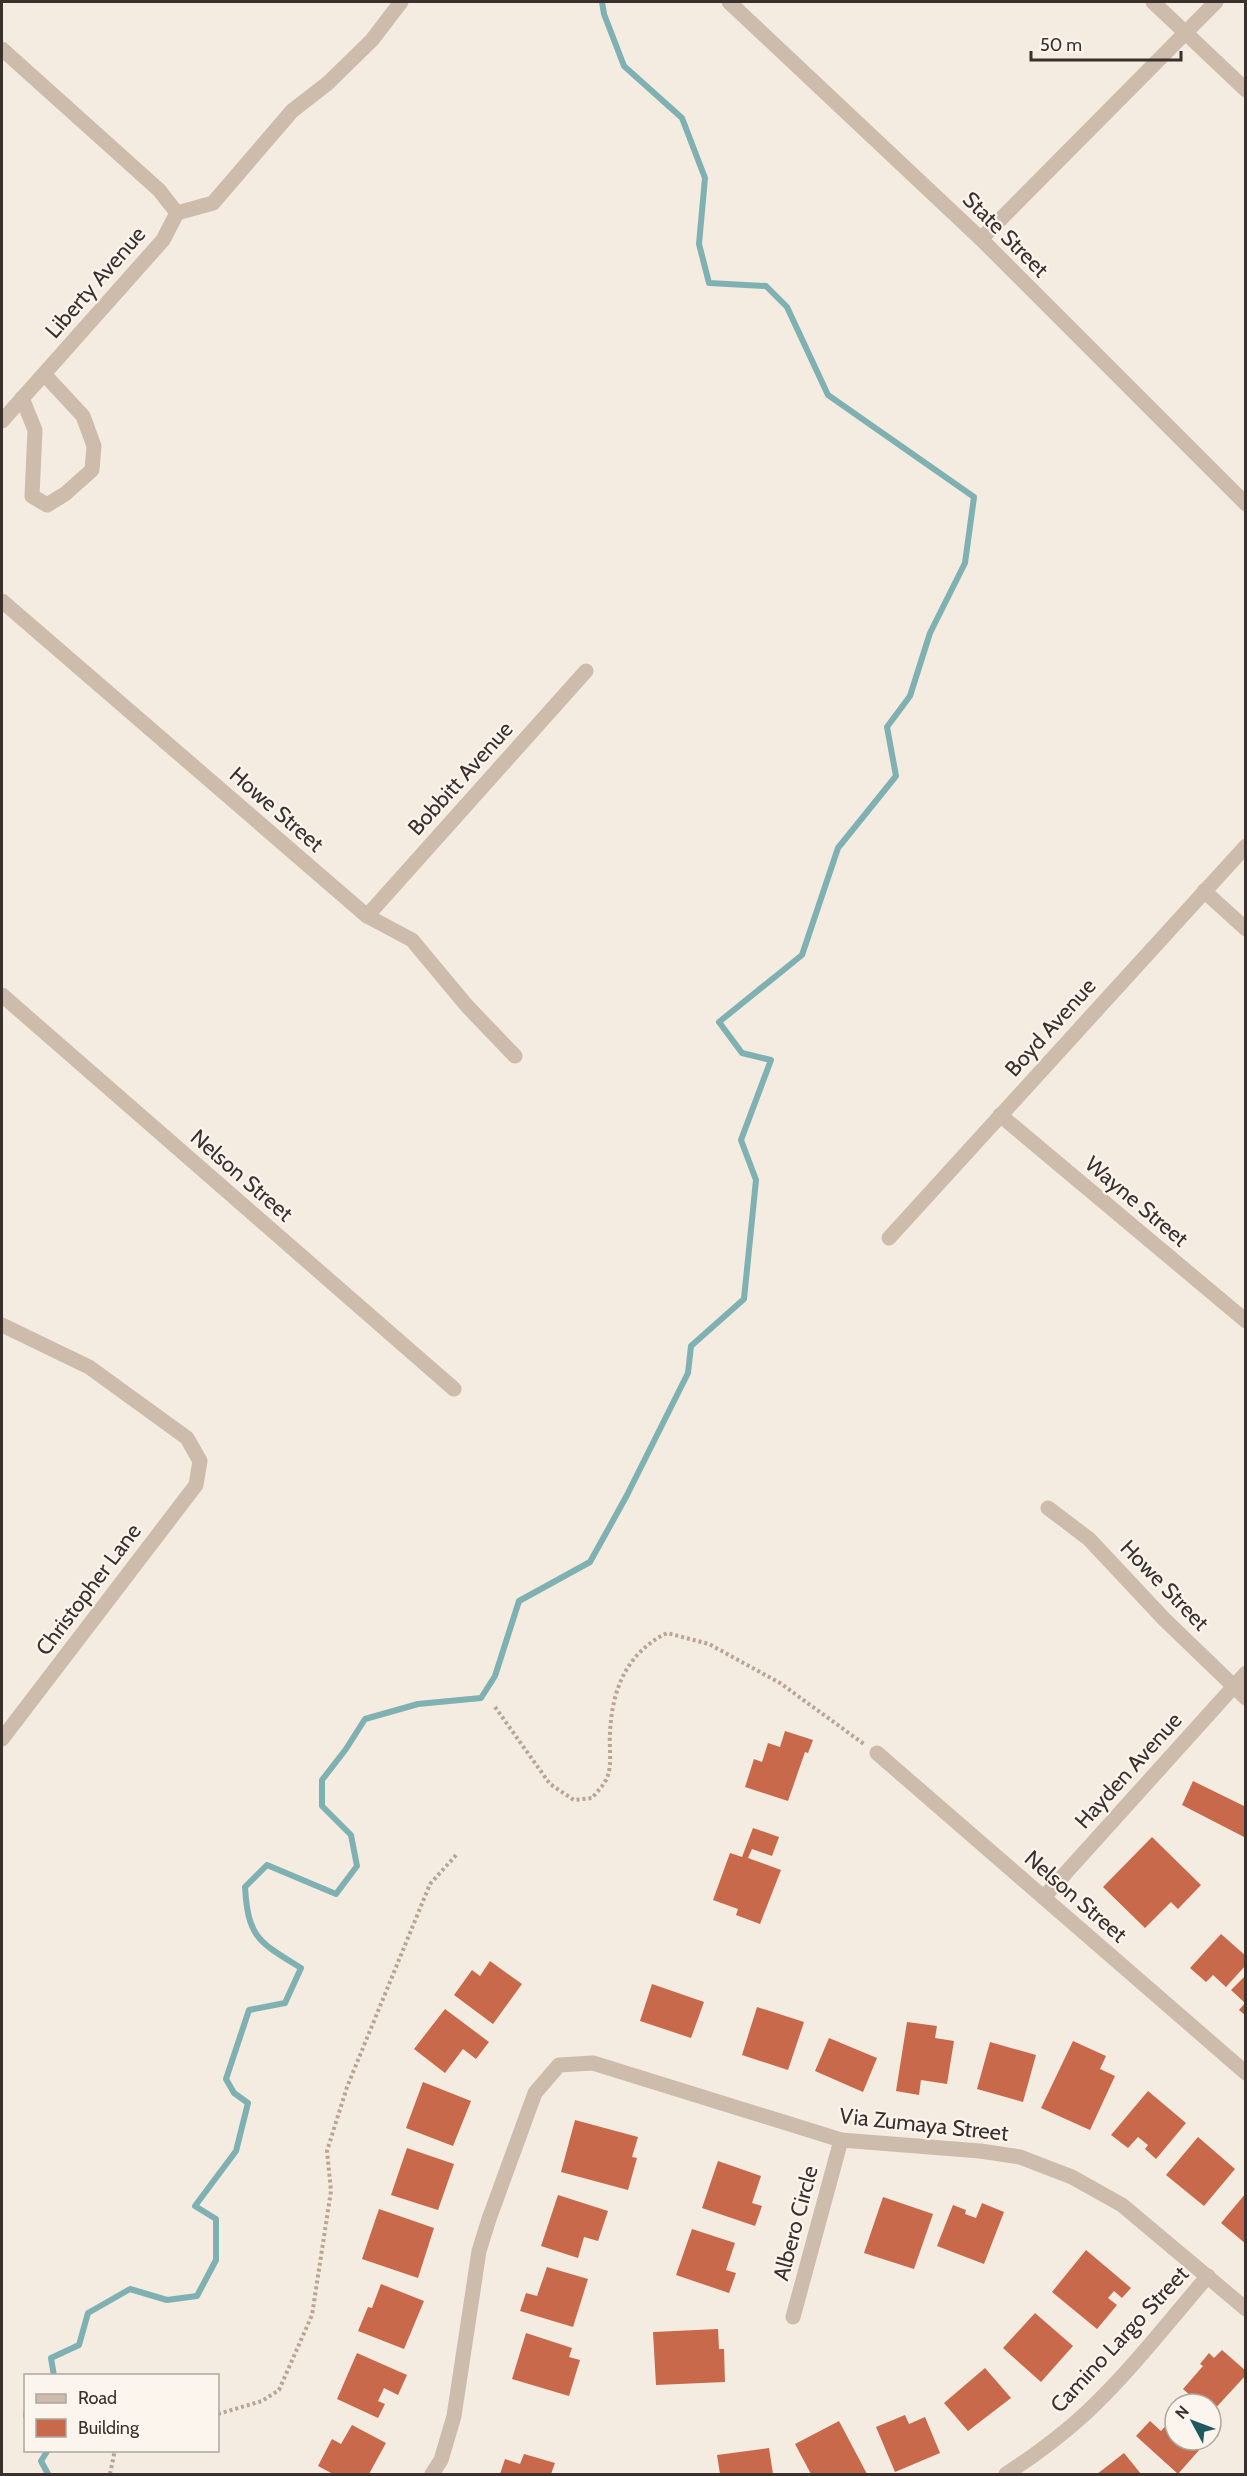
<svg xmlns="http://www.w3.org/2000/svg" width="1247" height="2476" font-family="Cabin,sans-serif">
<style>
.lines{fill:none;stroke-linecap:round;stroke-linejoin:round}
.stream{stroke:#7fb0b2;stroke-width:6}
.building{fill:#c8694b}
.path{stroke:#b9a596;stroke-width:4;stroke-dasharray:3 3;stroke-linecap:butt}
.minor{stroke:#cdbbac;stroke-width:15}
.labels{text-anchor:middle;stroke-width:4.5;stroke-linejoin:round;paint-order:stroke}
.street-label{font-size:22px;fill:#3b302b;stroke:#fbf5ee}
</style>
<rect width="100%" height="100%" fill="#f4ebe1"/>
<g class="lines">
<g class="stream">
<path d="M 54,2376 L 51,2358 L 79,2345 L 88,2313 L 130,2289 L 167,2300 L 197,2296 L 216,2260 L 216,2219 L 195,2206 L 236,2151 L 248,2103 L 234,2093 L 226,2079 L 249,2010 L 285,2003 L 301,1968 C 259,1942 248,1938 245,1887 L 267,1865 L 336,1894 L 357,1866 L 351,1835 L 322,1806 L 322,1780 L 346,1749 L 365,1719 L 418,1704 L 481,1698 L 495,1676 L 519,1601 L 590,1562 L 626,1497 L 688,1373 L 691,1346 L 744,1299 L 756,1180 L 741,1140 L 771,1060 L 742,1053 L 719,1022 L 802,955 L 838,848 L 896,776 L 887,727 L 910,696 L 930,633 L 965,563 L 974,497 L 828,395 L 787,307 L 766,286 L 709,283 L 699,244 L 705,178 L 682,118 L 624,66 L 604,14 L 602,2"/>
<polyline points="26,2414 26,2416"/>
<polyline points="48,2474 41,2461 48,2450"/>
</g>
</g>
<g class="building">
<polygon points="785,1731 813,1740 808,1753 805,1752 788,1801 745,1787 754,1759 762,1762 768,1743 780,1747"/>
<polygon points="1193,1781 1246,1807 1246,1838 1182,1805"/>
<polygon points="753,1828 779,1837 772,1856 752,1849 748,1858 781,1870 760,1924 736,1915 738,1909 713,1900 730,1853 742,1857"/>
<polygon points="1152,1837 1201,1885 1178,1909 1171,1902 1145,1928 1103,1887"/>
<polygon points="1221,1934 1246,1956 1246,1965 1226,1987 1213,1975 1206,1982 1190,1968"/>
<polygon points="490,1961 522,1984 493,2024 454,1995 472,1970 480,1976"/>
<polygon points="1246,1975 1246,2016 1239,2010 1245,2003 1231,1990"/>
<polygon points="652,1984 704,2002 691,2038 640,2021"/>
<polygon points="757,2007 804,2022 788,2070 742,2055"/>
<polygon points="445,2009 489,2042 476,2059 463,2049 445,2073 414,2049"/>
<polygon points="907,2022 937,2026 935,2038 954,2041 947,2084 921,2080 919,2095 896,2091"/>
<polygon points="829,2038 877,2058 863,2092 815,2071"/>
<polygon points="1073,2041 1106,2056 1100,2069 1115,2076 1090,2130 1041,2108"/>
<polygon points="990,2042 1036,2055 1023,2102 977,2089"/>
<polygon points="423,2082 471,2101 453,2146 406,2128"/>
<polygon points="1148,2091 1186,2123 1156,2159 1145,2149 1148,2145 1138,2137 1128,2148 1111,2135"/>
<polygon points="575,2120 638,2137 632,2157 637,2158 628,2190 561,2172"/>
<polygon points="1198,2137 1235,2169 1204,2206 1166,2175"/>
<polygon points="407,2148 454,2164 438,2210 391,2195"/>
<polygon points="718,2161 761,2176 752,2203 762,2206 755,2226 702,2208"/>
<polygon points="1246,2193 1246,2244 1221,2223"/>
<polygon points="558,2195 608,2211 598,2241 584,2237 578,2258 541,2246"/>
<polygon points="883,2197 933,2214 914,2269 864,2253"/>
<polygon points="982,2203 1004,2212 984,2264 937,2246 953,2205 966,2210 965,2214 976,2218"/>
<polygon points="379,2209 434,2228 418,2278 362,2259"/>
<polygon points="692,2229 735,2243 726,2270 736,2273 729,2293 676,2275"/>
<polygon points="1086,2250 1131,2288 1122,2298 1114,2291 1108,2298 1117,2305 1097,2329 1052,2292"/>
<polygon points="547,2267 588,2279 573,2327 520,2311 526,2293 537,2296"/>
<polygon points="381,2284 424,2301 404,2349 358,2331 368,2307 372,2308"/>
<polygon points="1035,2313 1073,2346 1041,2382 1003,2348"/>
<polygon points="718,2329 719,2349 724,2349 725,2382 656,2385 653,2332"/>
<polygon points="526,2333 572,2348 569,2357 580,2360 569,2396 512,2379"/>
<polygon points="1222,2350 1246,2371 1246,2375 1211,2413 1211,2404 1200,2404 1183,2389 1203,2366 1200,2364 1209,2353 1214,2358"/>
<polygon points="357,2353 407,2375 398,2395 384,2388 378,2401 385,2404 378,2418 337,2399"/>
<polygon points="985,2368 1011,2398 968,2431 944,2403"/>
<polygon points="1175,2407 1175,2440 1208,2440 1178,2474 1136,2436 1150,2421 1161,2431 1171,2420 1167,2416"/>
<polygon points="905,2415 909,2424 925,2417 940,2453 895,2472 876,2427"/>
<polygon points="839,2421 867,2474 811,2474 795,2444"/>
<polygon points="352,2425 386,2443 369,2474 333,2474 318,2466 332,2439 341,2444"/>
<polygon points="769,2448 773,2474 720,2474 717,2455"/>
<polygon points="1124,2453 1141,2474 1097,2474 1110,2464"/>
<polygon points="524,2454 555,2463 551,2474 500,2474 505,2459 520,2464"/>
</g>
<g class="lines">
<g class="path">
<path d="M 495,1707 L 550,1784 L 574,1800 L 592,1798 C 597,1792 606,1783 608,1775 C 612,1763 609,1746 610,1733 C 612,1690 626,1653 667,1633 L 709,1644 L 780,1683 L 864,1744"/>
<polyline points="218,2414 262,2401 279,2390 312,2315 331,2191 327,2151 347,2087 430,1884 458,1853"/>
<polyline points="110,2474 115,2450"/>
</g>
<g class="minor">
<polyline points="729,2 981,239 1246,504"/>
<polyline points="1153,2 1246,90"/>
<polyline points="2,49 159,190 177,213"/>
<polyline points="177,213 213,203 292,111 328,83 372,40 401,2"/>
<polyline points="981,239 1216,2"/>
<polyline points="22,398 35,430 32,496 47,505 65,494 92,470 94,446 83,416 44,374"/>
<polyline points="2,421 163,240 177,213"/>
<polyline points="2,601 367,916 412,940 467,1006 515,1056"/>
<polyline points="1204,891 1246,929"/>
<polyline points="367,916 586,671"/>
<polyline points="2,995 454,1389"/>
<polyline points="1000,1115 1246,1321"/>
<polyline points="889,1238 1246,846"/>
<polyline points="2,1325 89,1367 187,1438 200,1461 196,1485 2,1739"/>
<polyline points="1048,1508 1089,1539 1164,1619 1246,1698"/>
<polyline points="877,1753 1246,2073"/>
<polyline points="1044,1897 1246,1673"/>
<polyline points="793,2317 841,2140"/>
<polyline points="432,2474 441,2460 454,2416 479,2251 489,2219 535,2093 559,2065 593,2063 841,2140 980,2151 1020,2157 1072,2177 1122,2205 1246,2309"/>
<path d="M 1006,2474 C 1034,2456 1061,2436 1086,2413 C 1130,2372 1168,2322 1208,2276"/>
</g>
</g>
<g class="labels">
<g class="street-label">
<text transform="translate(1006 234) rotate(45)" y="8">State Street</text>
<text transform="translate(95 282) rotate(-49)" y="8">Liberty Avenue</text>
<text transform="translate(460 778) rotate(-48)" y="8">Bobbitt Avenue</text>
<text transform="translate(277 809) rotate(41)" y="8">Howe Street</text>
<text transform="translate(1050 1027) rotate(-48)" y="8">Boyd Avenue</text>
<text transform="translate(242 1175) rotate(41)" y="8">Nelson Street</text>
<text transform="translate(1137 1201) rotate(40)" y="8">Wayne Street</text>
<text transform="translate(1165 1585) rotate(46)" y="8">Howe Street</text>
<text transform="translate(88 1589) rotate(-53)" y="8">Christopher Lane</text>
<text transform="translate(1128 1770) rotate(-48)" y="8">Hayden Avenue</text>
<text transform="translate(1076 1896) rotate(41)" y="8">Nelson Street</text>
<text transform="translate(924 2124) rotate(6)" y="8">Via Zumaya Street</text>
<text transform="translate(795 2223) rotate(-75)" y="8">Albero Circle</text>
<text transform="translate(1119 2339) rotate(-47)" y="8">Camino Largo Street</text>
</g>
</g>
<rect width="1247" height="2476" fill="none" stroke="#3b302b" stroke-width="6"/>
<rect x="24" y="2374" width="195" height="78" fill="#fbf5ee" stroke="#aea6a0" stroke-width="1.5"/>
<rect x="36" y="2394" width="30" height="9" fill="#cdbbac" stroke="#aea6a0" stroke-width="1.5"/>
<text x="78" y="2404" font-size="18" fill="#3b302b">Road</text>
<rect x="36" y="2419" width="30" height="18" fill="#c8694b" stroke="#aea6a0" stroke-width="1.5"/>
<text x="78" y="2434" font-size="18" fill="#3b302b">Building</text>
<g transform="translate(1193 2422) rotate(311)"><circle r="28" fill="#fbf5ee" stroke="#aea6a0" stroke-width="1.5"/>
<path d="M0-4.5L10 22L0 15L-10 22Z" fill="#1f5a5e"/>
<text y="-9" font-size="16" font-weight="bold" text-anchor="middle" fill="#3b302b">N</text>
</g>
<path d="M1031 51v9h150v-9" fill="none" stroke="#3b302b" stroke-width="3"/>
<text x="1040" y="51" font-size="18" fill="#3b302b" stroke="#fbf5ee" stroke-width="4.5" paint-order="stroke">50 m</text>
</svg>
